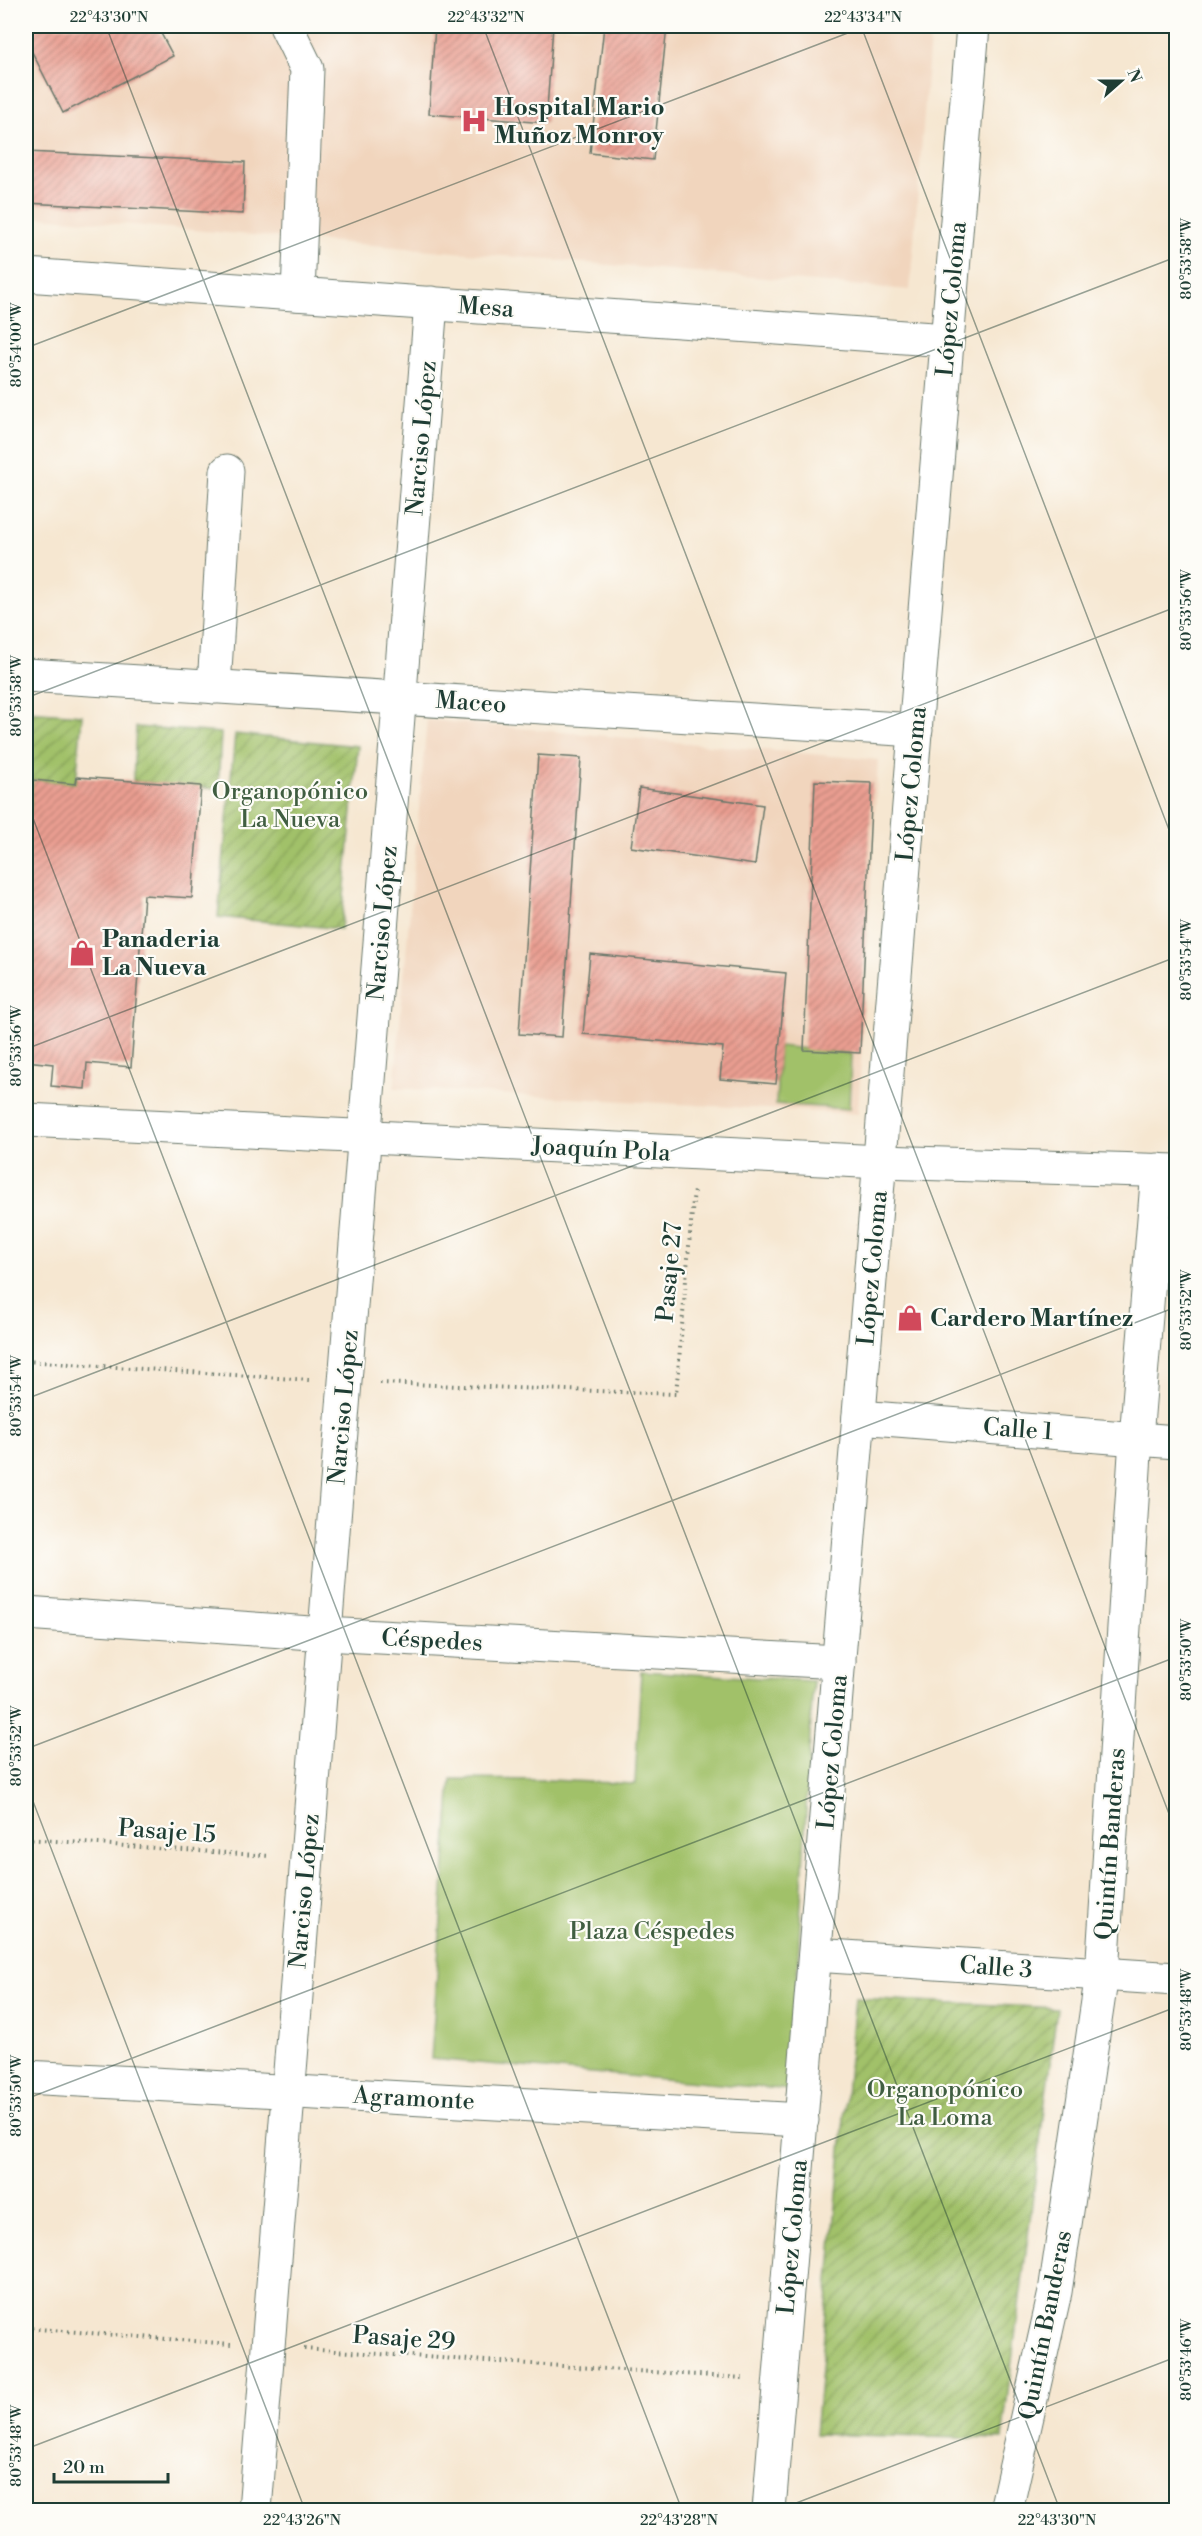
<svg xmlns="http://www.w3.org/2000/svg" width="1202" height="2536" font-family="'Libre Bodoni',serif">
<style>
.built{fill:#f1d5bd}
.park{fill:#a1c169;stroke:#607f4e;stroke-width:1.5}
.garden{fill:url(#garden-furrows);stroke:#607f4e;stroke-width:1.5}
.building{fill:url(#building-hatch)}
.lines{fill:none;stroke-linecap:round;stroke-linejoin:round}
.minor-casing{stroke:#6a786b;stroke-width:35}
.path{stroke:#6a786b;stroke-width:4;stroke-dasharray:1.5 4.5;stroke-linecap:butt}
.minor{stroke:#fff;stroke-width:33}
.ticks{fill:none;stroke:#1f3d34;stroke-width:1.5;stroke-opacity:0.45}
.labels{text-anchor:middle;stroke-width:4.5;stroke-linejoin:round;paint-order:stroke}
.poi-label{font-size:24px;font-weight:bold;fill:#1f3d34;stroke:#fdfcf7;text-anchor:start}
.street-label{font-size:24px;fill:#1f3d34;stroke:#fdfcf7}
.park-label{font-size:24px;fill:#405e41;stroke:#fdfcf7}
.neatline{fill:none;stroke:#1f3d34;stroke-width:2}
.ticks-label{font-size:15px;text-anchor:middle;fill:#1f3d34}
</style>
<defs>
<pattern id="garden-furrows" width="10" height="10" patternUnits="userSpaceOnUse" patternTransform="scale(1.5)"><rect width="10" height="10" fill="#a1c169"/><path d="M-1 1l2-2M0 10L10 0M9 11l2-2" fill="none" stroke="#839e57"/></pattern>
<pattern id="building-hatch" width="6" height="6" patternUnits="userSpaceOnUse" patternTransform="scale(1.5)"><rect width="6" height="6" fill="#ea9e91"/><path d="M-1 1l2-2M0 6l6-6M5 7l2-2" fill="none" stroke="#bd8277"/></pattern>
</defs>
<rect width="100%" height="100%" fill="#fdfcf7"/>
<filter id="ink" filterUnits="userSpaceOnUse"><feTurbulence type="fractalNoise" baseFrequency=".0167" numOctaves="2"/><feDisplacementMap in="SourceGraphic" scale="12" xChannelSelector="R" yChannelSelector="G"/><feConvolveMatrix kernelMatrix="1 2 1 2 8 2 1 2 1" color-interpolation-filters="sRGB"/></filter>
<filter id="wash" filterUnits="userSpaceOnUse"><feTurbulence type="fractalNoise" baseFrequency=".008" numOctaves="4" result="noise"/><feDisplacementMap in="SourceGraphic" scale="24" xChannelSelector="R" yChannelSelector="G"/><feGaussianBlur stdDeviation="1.35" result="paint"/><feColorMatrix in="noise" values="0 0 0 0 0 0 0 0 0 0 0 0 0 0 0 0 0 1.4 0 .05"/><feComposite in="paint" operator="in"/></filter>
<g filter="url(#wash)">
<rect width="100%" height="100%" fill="#f6e7d1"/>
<g class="built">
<polygon points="26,26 931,26 910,290 26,216"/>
<polygon points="427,720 878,760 858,1114 394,1088"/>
</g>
<g class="park">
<polygon points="779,1046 851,1054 849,1109 776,1104"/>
<polygon points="641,1671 813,1681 791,2090 431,2059 451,1779 550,1780 635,1784"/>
</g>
<g class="garden">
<polygon points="26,711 82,715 76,784 34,780 31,812 26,811"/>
<polygon points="136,727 221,733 218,789 133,781"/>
<polygon points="235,734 358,746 341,929 218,917"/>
<polygon points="855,1998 1057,2008 1002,2439 815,2434"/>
</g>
<g id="blocks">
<g class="building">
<polygon points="26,26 157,26 173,56 63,113 26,40"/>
<polygon points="435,26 553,26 546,123 429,114"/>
<polygon points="604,26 667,26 653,160 590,153"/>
<polygon points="26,152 245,162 243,214 26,203"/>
<polygon points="538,755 581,758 562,1037 519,1034"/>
<polygon points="77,777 201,786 192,898 144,895 131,1067 87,1063 85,1089 51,1086 53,1064 26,1061 26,930 28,889 26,889 26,811 31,812 33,780 76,784"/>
<polygon points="815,781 872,783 860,1053 804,1050"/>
<polygon points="639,788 763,805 755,865 631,847"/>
<polygon points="590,954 786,973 776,1084 720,1079 723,1047 583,1034"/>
</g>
</g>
</g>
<g filter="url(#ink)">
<use href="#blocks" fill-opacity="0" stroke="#6a786b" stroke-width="1.5"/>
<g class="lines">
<g class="minor-casing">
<g id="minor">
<polyline points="286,26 307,69 298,294"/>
<polyline points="26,275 947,340"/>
<polyline points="26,675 916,730"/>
<polyline points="214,687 227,471"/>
<polyline points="26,1120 881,1162 1176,1171"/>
<polyline points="859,1417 1176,1442"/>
<polyline points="26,1613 325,1634 839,1662"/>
<polyline points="815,1955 1176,1979"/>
<polyline points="26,2077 802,2120"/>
<polyline points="255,2510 431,303"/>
<polyline points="769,2510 973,26"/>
<polyline points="1006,2510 1055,2292 1102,1974 1136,1438 1158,1170"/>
</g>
</g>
<g class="path">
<polyline points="26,1361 309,1380"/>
<polyline points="380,1383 676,1394 694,1189"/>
<polyline points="26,1839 270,1856"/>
<polyline points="26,2328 231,2344"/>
<polyline points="304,2349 743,2378"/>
</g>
<use href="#minor" class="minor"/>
</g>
</g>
<path class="ticks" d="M 106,26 L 1060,2510M 483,26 L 1176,1832M 861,26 L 1176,848M 26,348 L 866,26M 26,698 L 1176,257M 26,800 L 682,2510M 26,1049 L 1176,607M 26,1399 L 1176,957M 26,1749 L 1176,1307M 26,1783 L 305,2510M 26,2099 L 1176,1657M 26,2449 L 1176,2007M 778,2510 L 1176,2357"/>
<defs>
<g id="hospital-bare" transform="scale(2.07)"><path d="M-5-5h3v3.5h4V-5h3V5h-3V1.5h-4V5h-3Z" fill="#d1495b" stroke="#fdfcf7" stroke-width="2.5" paint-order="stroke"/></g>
<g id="shop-bare" transform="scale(2.07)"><path d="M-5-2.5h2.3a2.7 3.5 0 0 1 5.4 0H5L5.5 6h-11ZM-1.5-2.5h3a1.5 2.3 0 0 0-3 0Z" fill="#d1495b" stroke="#fdfcf7" stroke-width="2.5" paint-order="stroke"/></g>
</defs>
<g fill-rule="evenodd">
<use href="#hospital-bare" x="474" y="121"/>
<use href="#shop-bare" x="82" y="953"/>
<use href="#shop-bare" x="910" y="1318"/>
</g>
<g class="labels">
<g class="poi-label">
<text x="494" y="115">Hospital Mario<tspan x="494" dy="28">Muñoz Monroy</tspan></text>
<text x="102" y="947">Panaderia<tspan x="102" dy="28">La Nueva</tspan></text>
<text x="930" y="1326">Cardero Martínez</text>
</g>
<g class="street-label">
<text transform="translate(951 299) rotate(-85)" y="8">López Coloma</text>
<text transform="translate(486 307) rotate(4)" y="8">Mesa</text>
<text transform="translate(421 438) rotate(-85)" y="8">Narciso López</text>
<text transform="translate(471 702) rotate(4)" y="8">Maceo</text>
<text transform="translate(911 784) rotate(-85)" y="8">López Coloma</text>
<text transform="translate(382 923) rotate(-85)" y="8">Narciso López</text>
<text transform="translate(601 1149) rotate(3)" y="8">Joaquín Pola</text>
<text transform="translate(872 1268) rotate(-85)" y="8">López Coloma</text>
<text transform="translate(669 1272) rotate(-85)" y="8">Pasaje 27</text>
<text transform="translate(343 1407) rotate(-85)" y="8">Narciso López</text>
<text transform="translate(1018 1429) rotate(4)" y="8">Calle 1</text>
<text transform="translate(432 1640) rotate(3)" y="8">Céspedes</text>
<text transform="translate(832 1752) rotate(-85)" y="8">López Coloma</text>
<text transform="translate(167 1831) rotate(4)" y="8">Pasaje 15</text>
<text transform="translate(1110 1844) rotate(-86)" y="8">Quintín Banderas</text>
<text transform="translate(304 1891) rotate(-85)" y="8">Narciso López</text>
<text transform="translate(996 1967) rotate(4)" y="8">Calle 3</text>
<text transform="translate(414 2098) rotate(3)" y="8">Agramonte</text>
<text transform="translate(792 2237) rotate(-85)" y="8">López Coloma</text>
<text transform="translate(1045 2325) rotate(-79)" y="8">Quintín Banderas</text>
<text transform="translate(404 2338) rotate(4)" y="8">Pasaje 29</text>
</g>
<g class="park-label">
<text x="290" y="799">Organopónico<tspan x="290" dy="28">La Nueva</tspan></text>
<text x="652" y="1939">Plaza Céspedes</text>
<text x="945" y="2097">Organopónico<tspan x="945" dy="28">La Loma</tspan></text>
</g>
</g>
<rect width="1202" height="2536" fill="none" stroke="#fdfcf7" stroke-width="66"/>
<g transform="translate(1121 81) rotate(69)" stroke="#fdfcf7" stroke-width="4.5" paint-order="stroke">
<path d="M0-4.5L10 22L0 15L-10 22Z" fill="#1f3d34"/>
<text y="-9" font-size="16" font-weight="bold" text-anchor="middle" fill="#1f3d34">N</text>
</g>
<path d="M54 2473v9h114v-9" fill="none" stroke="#1f3d34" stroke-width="3"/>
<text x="63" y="2473" font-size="18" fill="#1f3d34" stroke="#fdfcf7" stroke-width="4.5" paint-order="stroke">20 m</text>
<rect x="33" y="33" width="1136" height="2470" class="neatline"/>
<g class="ticks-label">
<text x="109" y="22">22°43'30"N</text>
<text x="486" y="22">22°43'32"N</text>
<text x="863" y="22">22°43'34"N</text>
<text transform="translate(1186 259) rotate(-90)" y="5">80°53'58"W</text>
<text transform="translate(16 345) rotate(-90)" y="5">80°54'00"W</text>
<text transform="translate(1186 610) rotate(-90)" y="5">80°53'56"W</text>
<text transform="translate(16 696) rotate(-90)" y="5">80°53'58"W</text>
<text transform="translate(1186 960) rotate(-90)" y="5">80°53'54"W</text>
<text transform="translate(16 1046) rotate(-90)" y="5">80°53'56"W</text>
<text transform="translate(1186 1310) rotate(-90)" y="5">80°53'52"W</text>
<text transform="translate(16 1396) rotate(-90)" y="5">80°53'54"W</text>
<text transform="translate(1186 1660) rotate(-90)" y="5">80°53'50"W</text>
<text transform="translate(16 1746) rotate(-90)" y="5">80°53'52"W</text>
<text transform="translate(1186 2010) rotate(-90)" y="5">80°53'48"W</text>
<text transform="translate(16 2096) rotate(-90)" y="5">80°53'50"W</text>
<text transform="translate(1186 2360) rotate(-90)" y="5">80°53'46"W</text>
<text transform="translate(16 2446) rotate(-90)" y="5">80°53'48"W</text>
<text x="302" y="2525">22°43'26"N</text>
<text x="679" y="2525">22°43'28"N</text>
<text x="1057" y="2525">22°43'30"N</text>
</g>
</svg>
